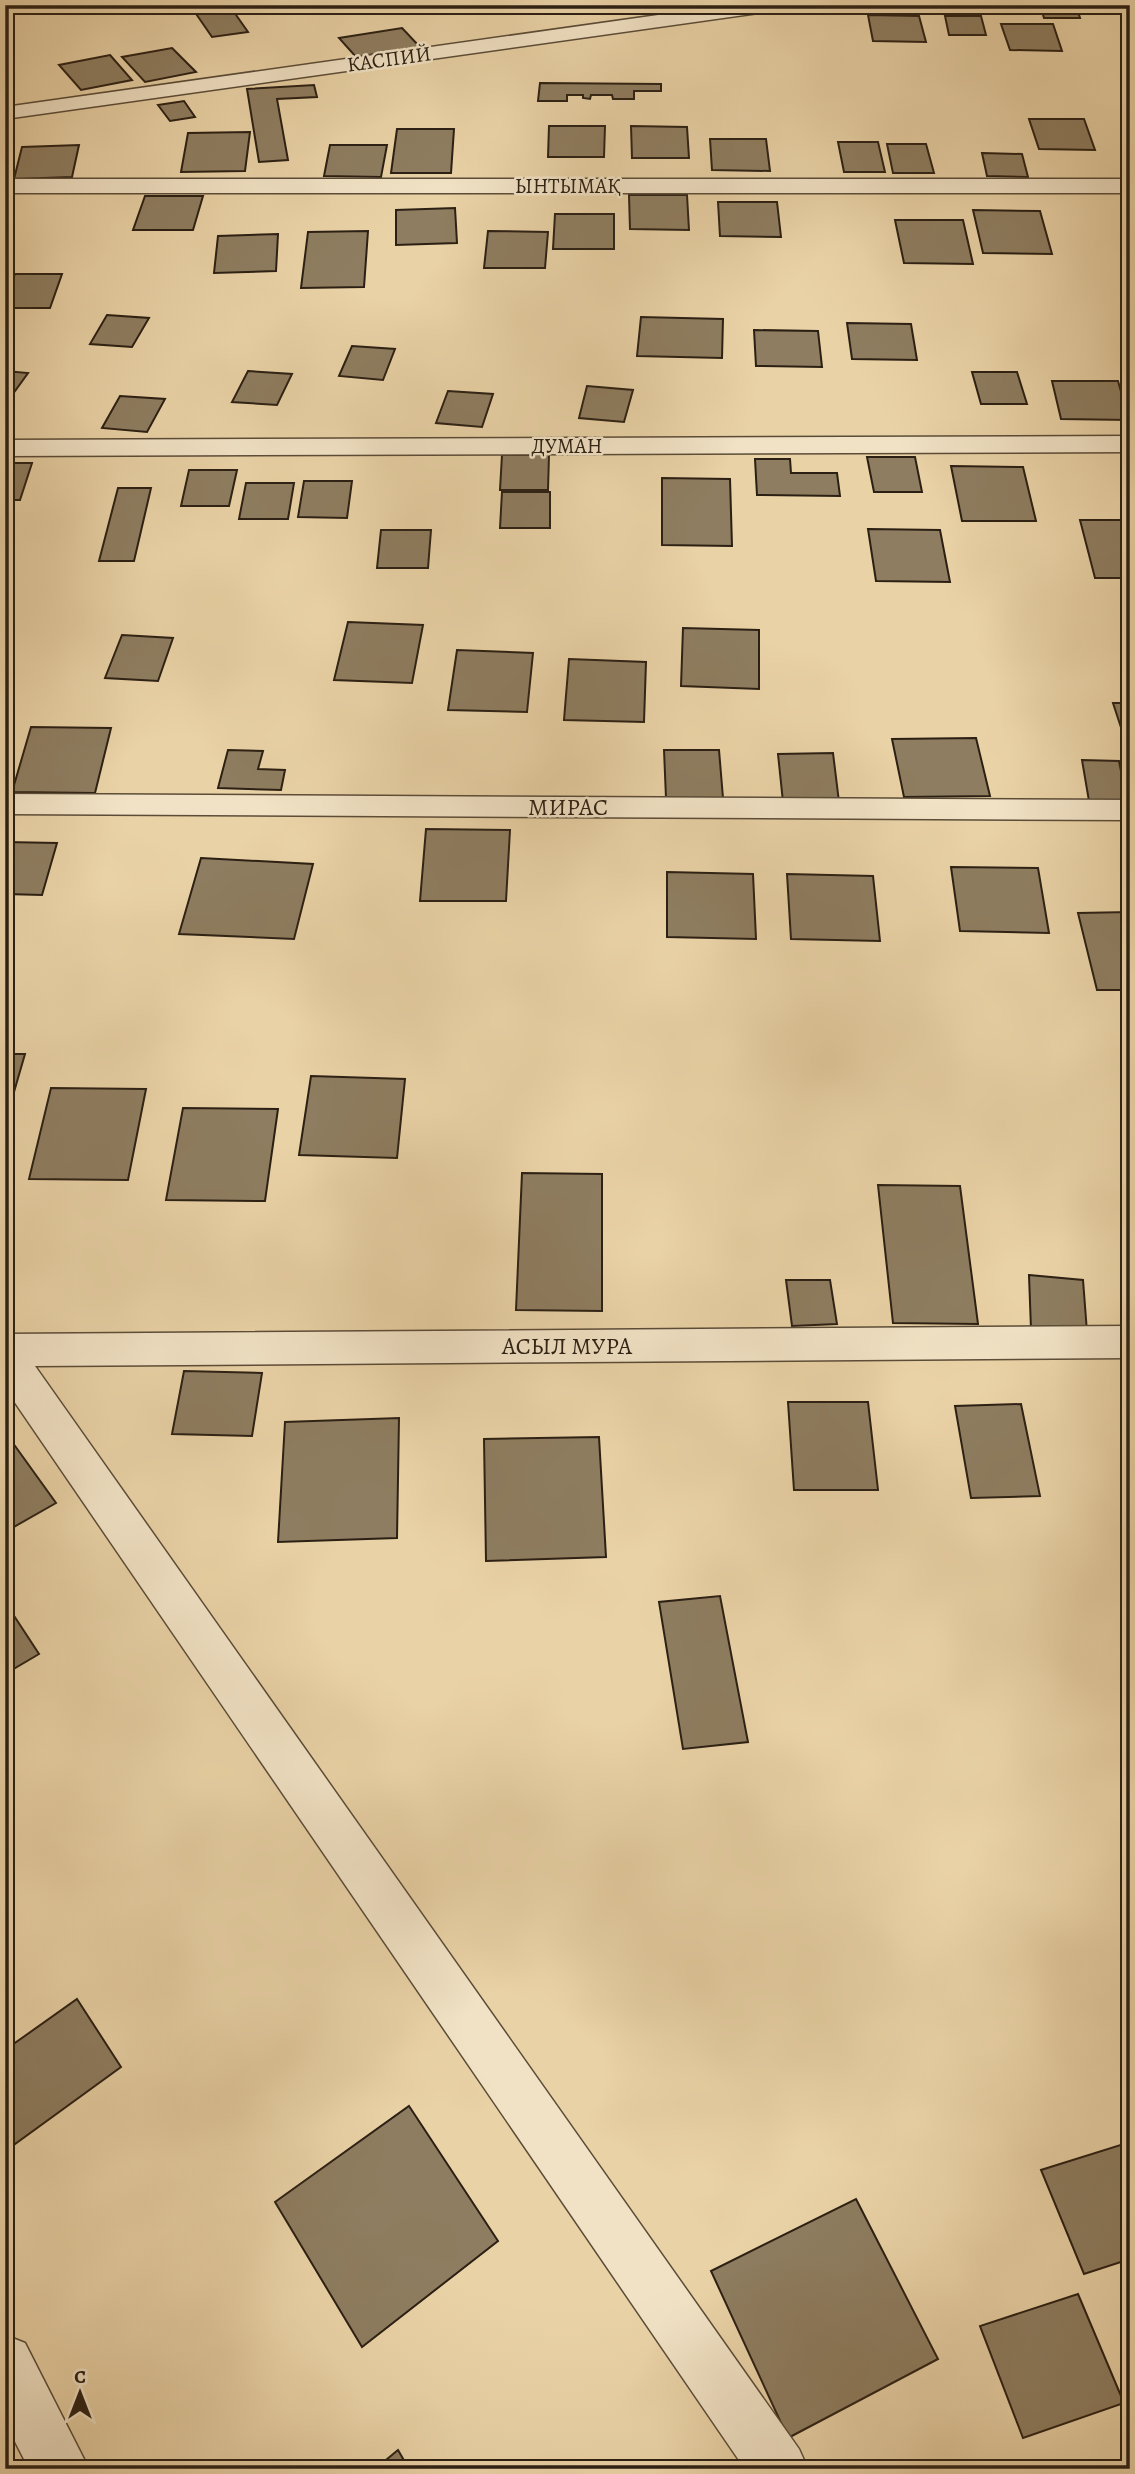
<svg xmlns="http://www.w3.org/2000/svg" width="1135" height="2474" font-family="Alegreya,serif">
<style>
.building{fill:#8e7d60;stroke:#2c2014;stroke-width:2}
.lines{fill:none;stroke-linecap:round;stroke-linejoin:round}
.minor-casing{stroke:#5b4c38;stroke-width:3}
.minor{fill:#f1e2c5;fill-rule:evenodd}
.labels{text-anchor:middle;stroke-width:5;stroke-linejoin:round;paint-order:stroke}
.far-street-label{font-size:21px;fill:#2c2014;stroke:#f1e2c5}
.street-label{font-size:24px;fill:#2c2014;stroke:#f1e2c5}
</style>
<rect width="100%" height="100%" fill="#e9d2a6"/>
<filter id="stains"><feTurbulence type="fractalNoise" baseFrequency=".00286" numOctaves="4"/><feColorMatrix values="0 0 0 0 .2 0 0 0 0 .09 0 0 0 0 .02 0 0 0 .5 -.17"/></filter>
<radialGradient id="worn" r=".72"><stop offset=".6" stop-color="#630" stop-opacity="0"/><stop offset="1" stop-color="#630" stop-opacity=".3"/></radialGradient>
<g class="building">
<polygon points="190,5 229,5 248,32 212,37"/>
<polygon points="1040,5 1076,5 1080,18 1044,18"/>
<polygon points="868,15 919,16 926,42 873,41"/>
<polygon points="945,16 981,16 986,35 949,35"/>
<polygon points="1001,24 1053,24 1062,51 1010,50"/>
<polygon points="402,28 420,47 356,57 339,38"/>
<polygon points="172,48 196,72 145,82 122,57"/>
<polygon points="110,55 132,80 81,90 59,65"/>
<polygon points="540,83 661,84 661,91 634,91 634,99 613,99 612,95 591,95 590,99 583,98 583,95 567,95 567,101 538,101"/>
<polygon points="314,85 317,97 277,99 288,160 259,162 247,89"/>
<polygon points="184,101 195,117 170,121 158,105"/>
<polygon points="1029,119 1084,119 1095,150 1039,149"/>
<polygon points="549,126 605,126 604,157 548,157"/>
<polygon points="631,126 687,127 689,158 632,158"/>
<polygon points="397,129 454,129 451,173 391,173"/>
<polygon points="250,132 245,171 181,172 188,133"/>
<polygon points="710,139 766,139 770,171 712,170"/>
<polygon points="838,142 878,142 885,172 844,172"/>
<polygon points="887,144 926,144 934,173 893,173"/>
<polygon points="79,145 72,177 14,179 22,147"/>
<polygon points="330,145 387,145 381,177 324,176"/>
<polygon points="982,153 1022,154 1028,177 987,176"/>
<polygon points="629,195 687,195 689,230 630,229"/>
<polygon points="145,196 203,196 193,230 133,230"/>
<polygon points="718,202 777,202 781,237 720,236"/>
<polygon points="455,208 457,243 396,245 396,210"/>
<polygon points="973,210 1040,211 1052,254 983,253"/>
<polygon points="555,214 614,214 614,249 553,249"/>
<polygon points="895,220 963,220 973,264 904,263"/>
<polygon points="368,231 364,287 301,288 308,232"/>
<polygon points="488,231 548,232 545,268 484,268"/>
<polygon points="278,234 276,271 214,273 218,236"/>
<polygon points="15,274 62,274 50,308 5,308 5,299"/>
<polygon points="107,315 149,318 132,347 90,344"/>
<polygon points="641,317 723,319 722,358 637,356"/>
<polygon points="847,323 911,324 917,360 852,359"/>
<polygon points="754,330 818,331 822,367 756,366"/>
<polygon points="352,346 395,349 383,380 339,376"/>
<polygon points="5,371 28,373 5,405"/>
<polygon points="248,371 292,374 277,405 232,402"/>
<polygon points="972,372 1017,372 1027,404 981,404"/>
<polygon points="1052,381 1118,381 1129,420 1061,419"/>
<polygon points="587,386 633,390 624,422 579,418"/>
<polygon points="448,391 493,394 482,427 436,423"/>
<polygon points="120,396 165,399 147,432 102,428"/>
<polygon points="502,455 549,455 548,490 500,490"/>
<polygon points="867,457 915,457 922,492 874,492"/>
<polygon points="755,459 790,459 791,473 837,473 840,496 757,495"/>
<polygon points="5,463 32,463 20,500 5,500"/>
<polygon points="951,466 1023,467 1036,521 962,521"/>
<polygon points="189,470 237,470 229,506 181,506"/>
<polygon points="662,478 730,479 732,546 662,545"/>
<polygon points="304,481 352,481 347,518 298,517"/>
<polygon points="246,483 294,483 288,519 239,519"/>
<polygon points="118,488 151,488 134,561 99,561"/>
<polygon points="502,492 550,492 550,528 500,528"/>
<polygon points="1080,520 1130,520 1130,578 1095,578"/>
<polygon points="868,529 940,530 950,582 876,581"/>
<polygon points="381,530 431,530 428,568 377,568"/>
<polygon points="348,622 423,625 412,683 334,680"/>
<polygon points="683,628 759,630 759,689 681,686"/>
<polygon points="122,635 173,638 158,681 105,678"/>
<polygon points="457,650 533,653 527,712 448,710"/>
<polygon points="569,659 646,662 644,722 564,720"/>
<polygon points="1113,703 1130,703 1130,755"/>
<polygon points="31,727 111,728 95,793 12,792"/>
<polygon points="976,738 990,796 904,797 892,739"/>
<polygon points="228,750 263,751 258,769 285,770 281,790 218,788"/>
<polygon points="664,750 719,750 723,798 666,798"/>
<polygon points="833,753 839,802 783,802 778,754"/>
<polygon points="1082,760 1119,761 1127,802 1089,801"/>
<polygon points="426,829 510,830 506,901 420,901"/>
<polygon points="5,842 57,843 42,895 5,894"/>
<polygon points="201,858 313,864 294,939 179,934"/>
<polygon points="951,867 1038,868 1049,933 960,931"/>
<polygon points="667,872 753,874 756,939 667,937"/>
<polygon points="787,874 873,876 880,941 791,939"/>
<polygon points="1130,912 1130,990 1097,990 1078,913"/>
<polygon points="5,1054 25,1054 5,1123"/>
<polygon points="311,1076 405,1079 397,1158 299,1155"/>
<polygon points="51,1088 146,1089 128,1180 29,1179"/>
<polygon points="183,1108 278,1109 265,1201 166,1200"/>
<polygon points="522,1173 602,1174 602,1311 516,1310"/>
<polygon points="878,1185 960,1186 978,1324 893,1323"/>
<polygon points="1029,1275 1083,1280 1087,1332 1031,1329"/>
<polygon points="786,1280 830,1280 837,1324 792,1326"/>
<polygon points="184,1371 262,1373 252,1436 172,1434"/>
<polygon points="788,1402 868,1402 878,1490 794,1490"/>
<polygon points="1021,1404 1040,1496 971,1498 955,1406"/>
<polygon points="399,1418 397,1538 278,1542 285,1422"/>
<polygon points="5,1432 56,1503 5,1532"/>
<polygon points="599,1437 606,1557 486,1561 484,1439"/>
<polygon points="720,1596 748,1742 683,1749 659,1602"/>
<polygon points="5,1602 39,1654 5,1674"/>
<polygon points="77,1999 121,2067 15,2144 5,2128 5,2050"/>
<polygon points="409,2106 498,2241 362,2347 275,2202"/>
<polygon points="1130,2142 1130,2259 1084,2274 1041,2170"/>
<polygon points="856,2199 938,2359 788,2438 711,2271"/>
<polygon points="1078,2294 1124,2403 1023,2438 980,2326"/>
<polygon points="398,2450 409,2469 375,2469"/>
</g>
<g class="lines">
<g class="minor-casing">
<g id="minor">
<polygon points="729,5 783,5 773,11 5,119 5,107"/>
<rect x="5" y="179" width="1125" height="14"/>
<polygon points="1130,436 1130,452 5,456 5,440"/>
<polygon points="5,794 1130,800 1130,820 5,814"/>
<polygon points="1130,1326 1130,1358 35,1366 799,2449 808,2469 745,2469 5,1388 5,1334"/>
<polygon points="5,2335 25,2343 89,2469 29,2469 5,2422"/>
</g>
</g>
<use href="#minor" class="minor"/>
</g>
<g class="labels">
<g class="far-street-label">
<text transform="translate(389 59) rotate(-8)" y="7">КАСПИЙ</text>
<text x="568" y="193">ЫНТЫМАҚ</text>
<text x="567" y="453">ДУМАН</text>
</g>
<g class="street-label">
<text x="568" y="815">МИРАС</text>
<text x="567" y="1354">АСЫЛ МУРА</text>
</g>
</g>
<rect width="1135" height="2474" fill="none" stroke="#e9d2a6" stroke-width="28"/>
<rect x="7" y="7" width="1121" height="2460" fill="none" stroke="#2c2014" stroke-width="3.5"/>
<rect x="14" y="14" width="1107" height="2446" fill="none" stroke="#2c2014" stroke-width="2"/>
<g transform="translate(80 2393)" stroke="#f1e2c5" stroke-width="5" paint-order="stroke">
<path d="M0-5L12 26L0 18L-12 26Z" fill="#2c2014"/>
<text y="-10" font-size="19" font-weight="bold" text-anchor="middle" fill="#2c2014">С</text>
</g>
<rect width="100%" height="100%" filter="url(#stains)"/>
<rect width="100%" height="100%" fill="url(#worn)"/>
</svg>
